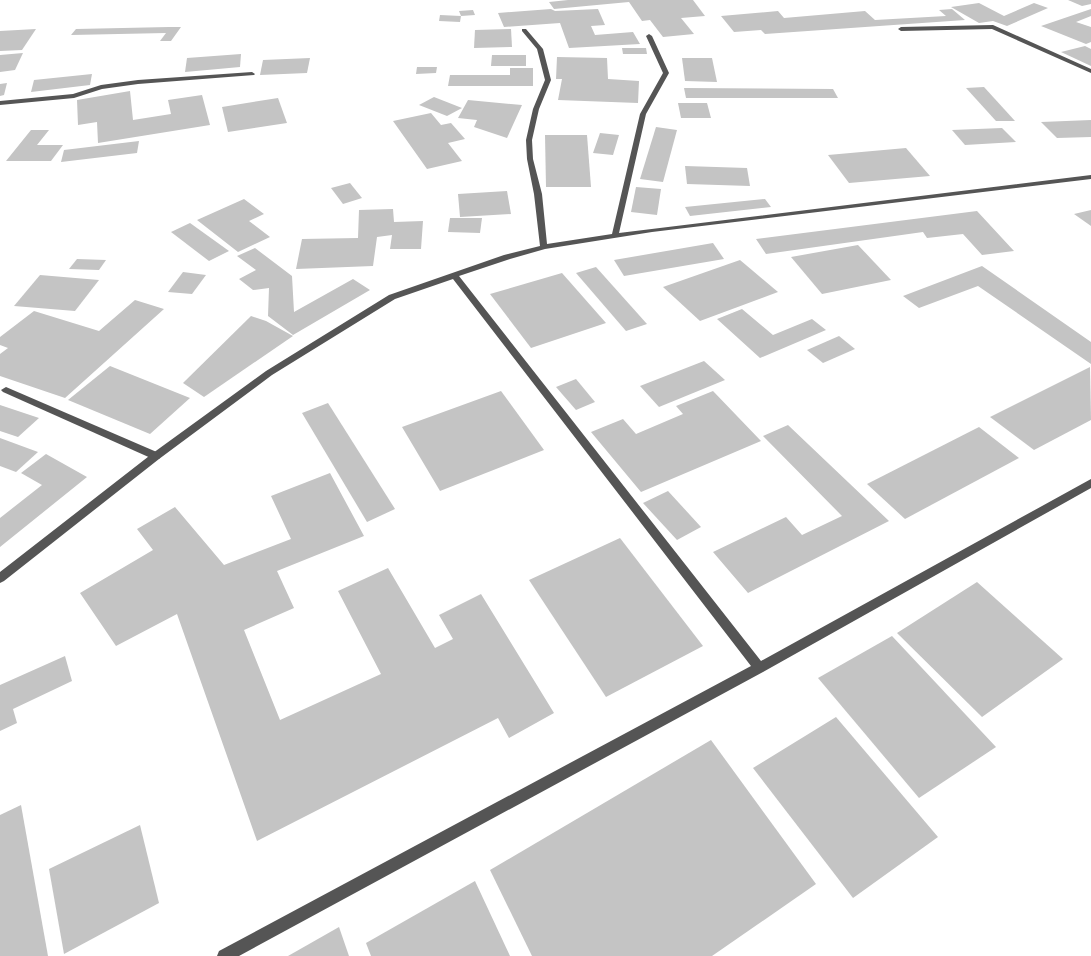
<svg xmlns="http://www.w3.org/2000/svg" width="1091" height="956" font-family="Barlow,sans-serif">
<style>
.building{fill:#c4c4c4}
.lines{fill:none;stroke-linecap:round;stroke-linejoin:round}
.lane{fill:#555;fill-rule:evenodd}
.street{fill:#555;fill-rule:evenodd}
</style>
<rect width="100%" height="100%" fill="#fff"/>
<g class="building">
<polygon points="568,0 693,0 705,16 681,18 694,34 663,37 650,20 642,21 629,2 554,9 549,2"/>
<polygon points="1068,0 1091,0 1091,4 1082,6"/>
<polygon points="979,3 1004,16 1034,3 1048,8 1007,26 993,21 979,23 951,7"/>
<polygon points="551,9 555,11 598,9 605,25 591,26 595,35 633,32 640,44 569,48 560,23 504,27 498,13"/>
<polygon points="952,9 965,20 765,34 761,30 734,32 721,16 778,11 784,18 865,11 875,20 946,16 939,10"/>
<polygon points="1091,9 1091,16 1076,22 1091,27 1091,42 1086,44 1041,26"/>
<polygon points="473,10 475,15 461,16 459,11"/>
<polygon points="440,15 461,16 460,22 439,21"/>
<polygon points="169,27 181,27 171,41 160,41 166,33 71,35 76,29"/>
<polygon points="36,29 22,50 0,51 0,31"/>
<polygon points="511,29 512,47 474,48 475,30"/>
<polygon points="1085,46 1091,49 1091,66 1061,52"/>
<polygon points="622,48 646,48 647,54 623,54"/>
<polygon points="23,53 15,70 0,72 0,55"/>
<polygon points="241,54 240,67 185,72 187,58"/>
<polygon points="492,55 526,55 526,66 491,66"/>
<polygon points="557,57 607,58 608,79 639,81 638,103 558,100 562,79 556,79"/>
<polygon points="310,58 307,73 260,75 263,60"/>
<polygon points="682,58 712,58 717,82 685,81"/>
<polygon points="417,67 437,67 436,73 416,74"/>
<polygon points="510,68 533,68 533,86 448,86 450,75 510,75"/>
<polygon points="92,74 90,85 31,92 34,80"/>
<polygon points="7,83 4,95 0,96 0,84"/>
<polygon points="984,87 1015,121 996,121 966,88"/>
<polygon points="684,88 833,89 838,98 686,98"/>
<polygon points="130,91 133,120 171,114 168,100 202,95 210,125 98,143 97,122 78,125 77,100"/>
<polygon points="434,97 462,108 447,116 419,105"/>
<polygon points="278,98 287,123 228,132 222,107"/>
<polygon points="468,100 522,105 507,138 474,127 477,120 458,118"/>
<polygon points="678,103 707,103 711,118 681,118"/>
<polygon points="431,113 441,125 451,123 465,139 448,143 462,161 427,169 393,121"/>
<polygon points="1091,120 1091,137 1057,138 1041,122"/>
<polygon points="656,127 677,130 663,182 640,179"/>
<polygon points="1002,128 1016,142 965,145 952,130"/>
<polygon points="31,130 49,130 37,145 63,145 51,161 6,161"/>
<polygon points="600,133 619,135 613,155 593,153"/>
<polygon points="545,135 587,135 591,187 546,187"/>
<polygon points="139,141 137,153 61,162 64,150"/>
<polygon points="906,148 930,176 849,183 828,155"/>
<polygon points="685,166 747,168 750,186 687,184"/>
<polygon points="350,183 362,198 343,204 331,188"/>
<polygon points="636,187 661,189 657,215 631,212"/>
<polygon points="507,191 511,214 460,217 458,194"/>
<polygon points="244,199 264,214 249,221 270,237 238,252 197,220"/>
<polygon points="765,199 771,207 690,216 685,207"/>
<polygon points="393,209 394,222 423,221 421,249 390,249 392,235 377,237 373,266 296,269 302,239 358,238 359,210"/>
<polygon points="1091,210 1091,226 1074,214"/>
<polygon points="977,211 1014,251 982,255 963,234 927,238 923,232 766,254 756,239"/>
<polygon points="450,218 482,218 480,233 448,232"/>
<polygon points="190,223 229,251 209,261 171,232"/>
<polygon points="713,243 724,259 624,276 614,260"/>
<polygon points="858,245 891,280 822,294 791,257"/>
<polygon points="255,248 292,276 294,312 353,279 370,290 293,335 268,316 269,288 253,290 239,279 256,270 237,256"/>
<polygon points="77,259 106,260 99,270 69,269"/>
<polygon points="740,260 778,292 700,321 663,287"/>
<polygon points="982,266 1091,342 1091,364 978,286 919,308 903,296"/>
<polygon points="596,267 647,324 626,331 576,273"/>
<polygon points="183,272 206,275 192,294 168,292"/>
<polygon points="562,273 606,323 531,348 490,294"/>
<polygon points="40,275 99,280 75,311 14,306"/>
<polygon points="135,300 164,309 65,398 0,376 0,354 8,348 0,345 0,337 34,311 99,331"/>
<polygon points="742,309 773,335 812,319 826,330 760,358 717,319"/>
<polygon points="251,316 266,321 293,336 204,397 183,383"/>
<polygon points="839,336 855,349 823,363 807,350"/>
<polygon points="704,361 725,380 659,407 640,386"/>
<polygon points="110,366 190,398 150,434 68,400"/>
<polygon points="1090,367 1091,420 1034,450 990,417"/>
<polygon points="576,379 595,402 576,410 556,387"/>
<polygon points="501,391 544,450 440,491 402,427"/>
<polygon points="713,391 761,441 641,492 591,432 623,419 636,434 683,414 676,406"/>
<polygon points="328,403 395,509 367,522 302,413"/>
<polygon points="0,405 39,418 18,437 0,431"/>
<polygon points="788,425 889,521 748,593 713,552 786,517 802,535 842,516 763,436"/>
<polygon points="979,427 1019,458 905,519 867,484"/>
<polygon points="0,438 38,452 16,472 0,466"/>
<polygon points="46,454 87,477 0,547 0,518 42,485 21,473"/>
<polygon points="330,473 364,536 277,571 294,608 244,630 280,720 381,674 338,591 388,568 435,648 453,639 439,615 481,594 554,713 509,738 498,718 257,841 177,614 116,646 80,593 153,550 137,529 175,507 224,565 291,539 271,496"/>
<polygon points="668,491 701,527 677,540 643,503"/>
<polygon points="620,538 703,646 606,697 529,580"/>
<polygon points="977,582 1063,659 982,717 897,633"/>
<polygon points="892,636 996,747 919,798 818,678"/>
<polygon points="65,656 72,681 13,709 17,723 0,731 0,685"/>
<polygon points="836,717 938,837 853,898 753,768"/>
<polygon points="711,740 816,884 712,956 532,956 490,870"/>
<polygon points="21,805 48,956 0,956 0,815"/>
<polygon points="140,825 159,903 64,954 49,869"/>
<polygon points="475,881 510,956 371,956 366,943"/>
<polygon points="339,927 349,956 288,956"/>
</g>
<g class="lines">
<g class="lane">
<polygon points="252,72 255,74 254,75 138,84 102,89 74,98 0,105 0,101 73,94 101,85 138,80"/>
<polygon points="6,387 159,453 161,456 159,459 153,459 3,392 1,390"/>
</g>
<g class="street">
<polygon points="993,25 1091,69 1091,73 992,29 901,31 898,29 901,27"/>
<polygon points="522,29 526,29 543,49 551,80 539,109 532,140 533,159 542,194 547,244 612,234 640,114 663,73 646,36 649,34 652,36 669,73 646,114 619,233 1091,175 1091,179 652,232 545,249 510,259 459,276 761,661 1091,479 1091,488 763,672 239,956 217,956 219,951 751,666 453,279 395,299 272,375 159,459 4,581 0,583 0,572 153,453 266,371 389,295 504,255 540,246 534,194 527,159 526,140 533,109 545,80 537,49 522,31"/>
</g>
</g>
</svg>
